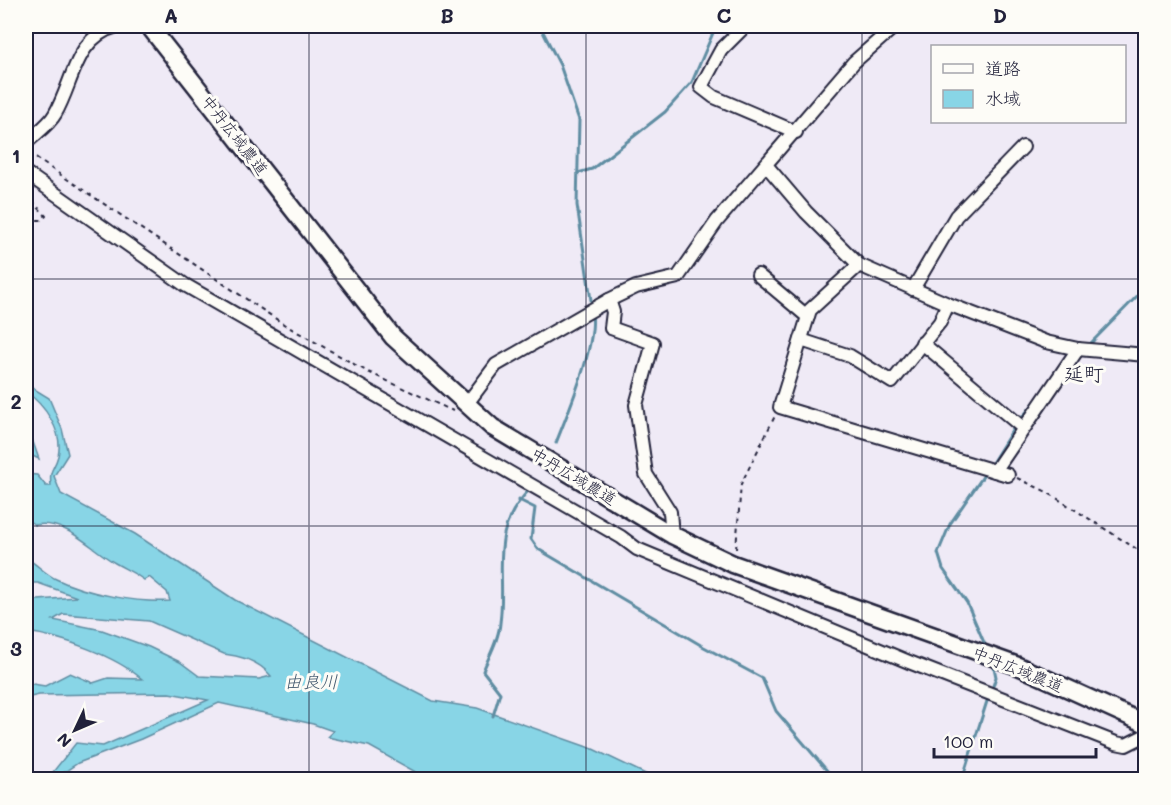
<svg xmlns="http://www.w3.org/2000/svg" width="1171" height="805" font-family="Mali,'Klee One',sans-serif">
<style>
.water{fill:#88d5e6;stroke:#5f8da2;stroke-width:1.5;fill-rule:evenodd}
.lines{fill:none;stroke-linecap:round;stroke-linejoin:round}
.stream{stroke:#5f8da2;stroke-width:3}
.street-casing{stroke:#22223b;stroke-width:16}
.secondary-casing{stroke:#22223b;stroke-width:21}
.path{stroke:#22223b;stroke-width:2;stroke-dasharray:4.5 4.5;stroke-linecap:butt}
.street{stroke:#fdfcf7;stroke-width:12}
.secondary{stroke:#fdfcf7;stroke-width:16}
.grid{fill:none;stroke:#22223b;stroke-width:1.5;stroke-opacity:0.55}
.labels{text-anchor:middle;stroke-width:6;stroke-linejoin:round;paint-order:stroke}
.street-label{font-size:16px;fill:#22223b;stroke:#fdfcf7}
.water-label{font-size:18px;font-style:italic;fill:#41586e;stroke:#fdfcf7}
.quarter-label{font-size:20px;fill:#22223b;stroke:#fdfcf7}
.neatline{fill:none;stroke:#22223b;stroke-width:2}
.grid-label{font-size:20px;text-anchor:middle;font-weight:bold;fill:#22223b}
</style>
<rect width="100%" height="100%" fill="#efeaf6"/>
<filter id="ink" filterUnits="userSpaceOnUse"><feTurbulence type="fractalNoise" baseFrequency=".0167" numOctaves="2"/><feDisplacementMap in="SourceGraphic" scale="12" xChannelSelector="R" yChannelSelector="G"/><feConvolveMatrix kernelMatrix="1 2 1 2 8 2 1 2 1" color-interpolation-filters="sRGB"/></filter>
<g filter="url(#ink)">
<g class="water">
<path d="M 26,384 L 49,398 L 62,429 L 68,454 L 54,476 L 61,494 L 135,534 L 235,600 L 433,701 L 477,708 L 593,749 L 656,779 L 428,779 L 369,746 L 327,737 L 333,731 L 313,724 L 219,703 L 141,739 L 78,763 L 54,779 L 36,779 L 53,772 L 76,743 L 103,746 L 208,700 L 169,693 L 39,695 L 26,698 L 26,683 L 45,686 L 70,673 L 93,683 L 108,678 L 142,679 C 115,656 61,636 26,632 L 26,601 L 77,597 L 38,583 L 26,583 L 26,558 C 37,564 45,574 56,579 C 86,594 138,603 170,601 L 167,592 L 149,577 L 144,580 C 132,571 127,570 115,563 C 91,549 66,519 35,525 L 26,519 L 26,474 L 37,475 L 46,486 L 51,486 C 49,467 54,471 58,456 C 64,432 44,404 26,392 ZM 63,614 L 149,621 L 224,654 C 242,656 260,662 271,676 L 259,679 L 199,676 L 180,662 L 149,647 L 102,630 L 53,620 Z"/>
<polygon points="26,422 39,459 28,454 26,457"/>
</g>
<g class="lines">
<g class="stream">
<polyline points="540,26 560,65 579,120 577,205 592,307"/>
<polyline points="578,173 592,169 665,112 692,82 716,26"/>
<polyline points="1088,346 1146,287"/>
<polyline points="1019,421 1034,403"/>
<path d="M 556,443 C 568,412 597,345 592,313"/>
<polyline points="990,466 1015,426"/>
<polyline points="519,500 535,508 531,539 538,549 704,647 762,678 776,711 835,780"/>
<polyline points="986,647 967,603 943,569 938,553 950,524 986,472"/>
<polyline points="991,692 996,677 993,663"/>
<path d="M 493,716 L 500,693 L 483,671 C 489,656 499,639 500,623 C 507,570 487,533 530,489"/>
<polyline points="962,780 988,698"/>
</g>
<g class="street-casing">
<g id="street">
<polyline points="745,26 721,50 701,87 714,97 796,132"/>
<path d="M 26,143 C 35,134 49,125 55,114 C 74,81 75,37 117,26"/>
<polyline points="766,165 806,212 859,265 948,304 1046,342 1078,349 1146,355"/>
<polyline points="26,173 185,285 621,537 637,549 909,662 1116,743 1126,745 1146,735"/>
<polyline points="859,265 810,310 780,407 1008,475"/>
<polyline points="758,275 808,317"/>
<polyline points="913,289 956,216 1023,147"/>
<polyline points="609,300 613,312 611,328 653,343 636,405 646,474 670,512 672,535"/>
<polyline points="801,340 850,356 892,382 940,322 948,304"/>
<polyline points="922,343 1023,428"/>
<polyline points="466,405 496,365 609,300 636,287 678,277 717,221 748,185 854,62 895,26"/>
<polyline points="995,471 1078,349"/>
</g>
</g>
<g class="secondary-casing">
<polyline id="secondary" points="149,26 393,337 492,427 672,535 733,564 1018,666 1146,724"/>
</g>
<g class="path">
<polyline points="28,153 285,325 368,372 453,411"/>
<polyline points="26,194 46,216 42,220 26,220"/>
<polyline points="1017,478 1047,492 1146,555"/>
<polyline points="736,549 741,484 775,416"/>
<polyline points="1145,780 1146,778"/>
</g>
<use href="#street" class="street"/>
<use href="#secondary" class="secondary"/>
</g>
</g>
<path class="grid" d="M 309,26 L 309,780M 586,26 L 586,780M 862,26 L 862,780M 26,279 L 1146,279M 26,526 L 1146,526"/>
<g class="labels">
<g class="street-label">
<text transform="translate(235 135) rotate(52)" y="6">中丹広域農道</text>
<text transform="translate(574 476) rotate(31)" y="6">中丹広域農道</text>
<text transform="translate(1018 669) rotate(22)" y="6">中丹広域農道</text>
</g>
<g class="water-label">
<text x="311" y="688">由良川</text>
</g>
<g class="quarter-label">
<text x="1084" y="381">延町</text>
</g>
</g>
<rect width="1171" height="805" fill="none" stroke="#fdfcf7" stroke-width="66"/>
<rect x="931" y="45" width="195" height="78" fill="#fdfcf7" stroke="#a5a5ac" stroke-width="1.5"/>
<rect x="943" y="64" width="30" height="9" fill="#fdfcf7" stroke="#a5a5ac" stroke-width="1.5"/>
<text x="985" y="75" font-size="18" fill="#22223b">道路</text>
<rect x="943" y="90" width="30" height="18" fill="#88d5e6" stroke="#a5a5ac" stroke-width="1.5"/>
<text x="985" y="105" font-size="18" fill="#22223b">水域</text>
<g transform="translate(75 730) rotate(226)" stroke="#fdfcf7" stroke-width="4.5" paint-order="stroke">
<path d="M0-4.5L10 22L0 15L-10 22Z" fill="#22223b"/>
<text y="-9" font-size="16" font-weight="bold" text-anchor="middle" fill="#22223b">N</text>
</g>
<path d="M934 748v9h162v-9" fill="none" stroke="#22223b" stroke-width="3"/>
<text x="943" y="748" font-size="18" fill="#22223b" stroke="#fdfcf7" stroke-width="4.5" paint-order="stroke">100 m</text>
<rect x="33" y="33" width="1105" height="739" class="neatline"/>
<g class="grid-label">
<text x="171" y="23">A</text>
<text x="447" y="23">B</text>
<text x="724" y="23">C</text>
<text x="1000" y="23">D</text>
<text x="16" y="163">1</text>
<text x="16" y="409">2</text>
<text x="16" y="656">3</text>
</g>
</svg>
